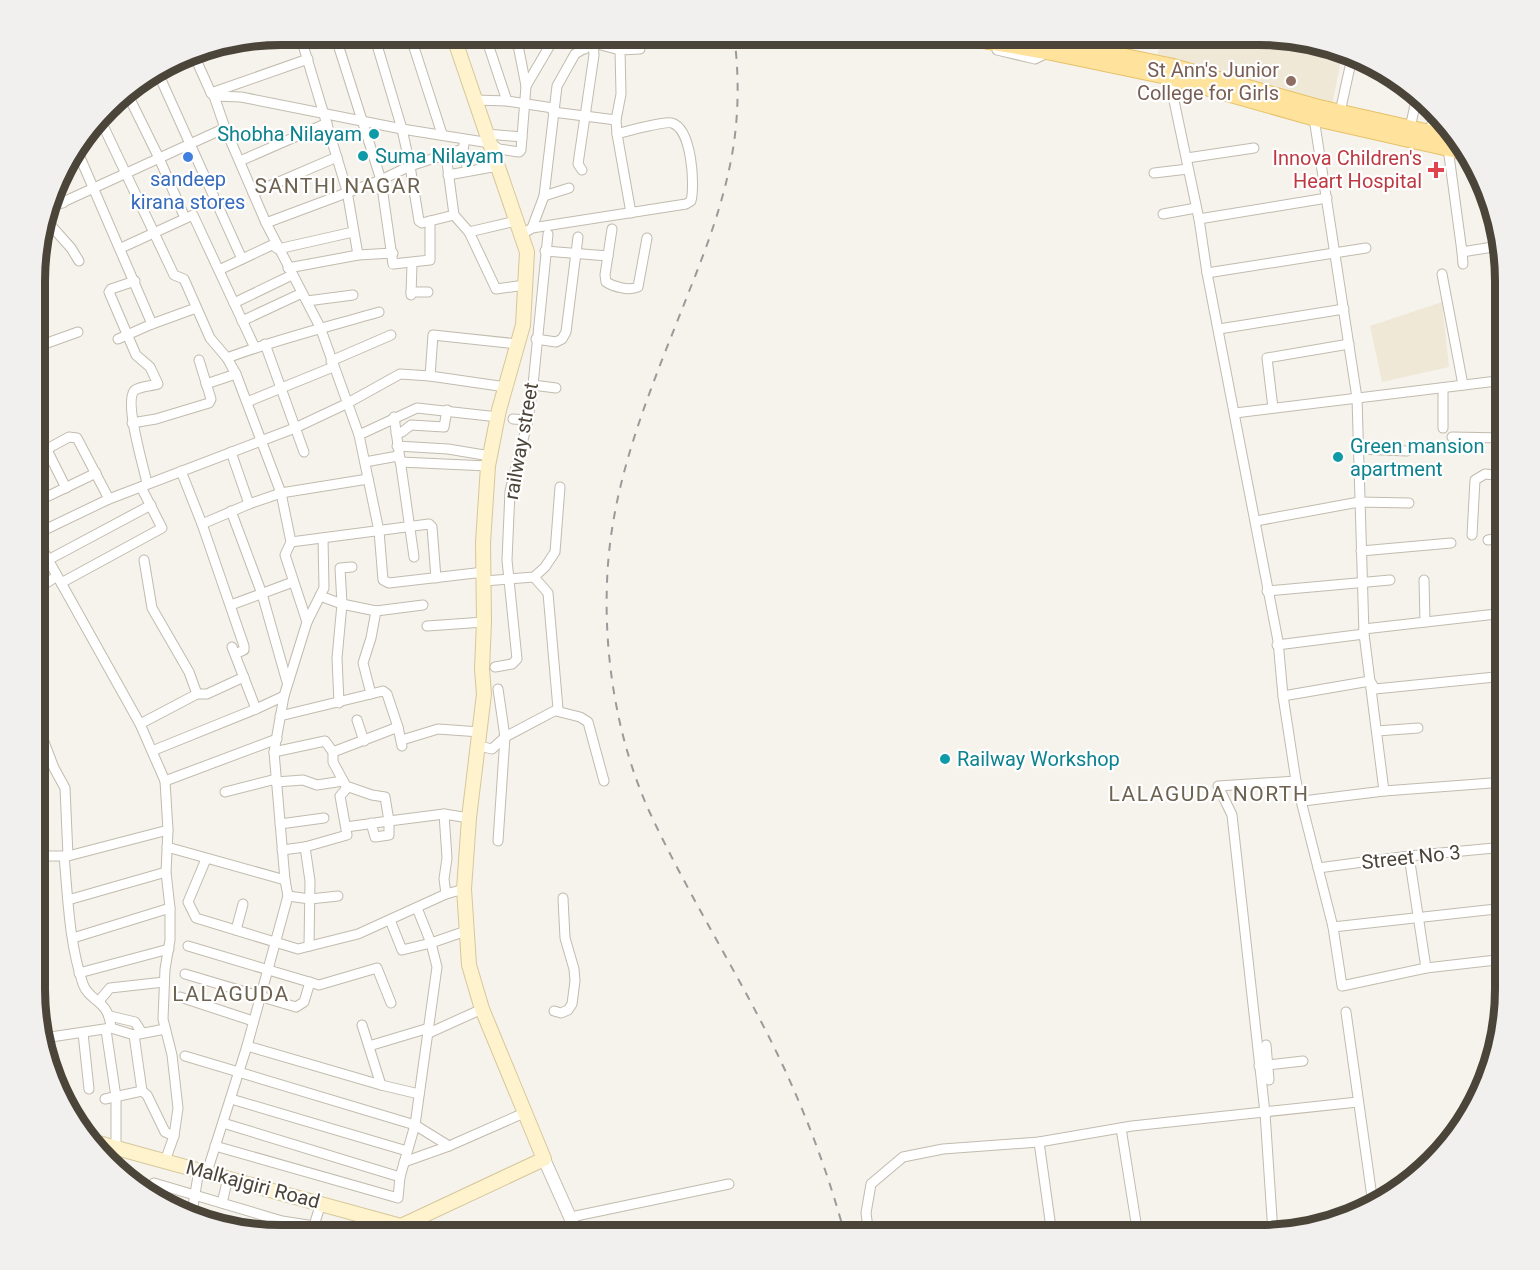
<svg xmlns="http://www.w3.org/2000/svg" width="1540" height="1270" font-family="Roboto,sans-serif">
<style>
.education{fill:#efe8d6}
.lines{fill:none;stroke-linecap:round;stroke-linejoin:round}
.minor-casing{stroke:#c2bbae;stroke-width:11}
.tertiary-casing{stroke:#c2bbae;stroke-width:14}
.secondary-casing{stroke:#d6c79b;stroke-width:16}
.primary-casing{stroke:#e6c16a;stroke-width:17}
.minor{stroke:#fff;stroke-width:9}
.tertiary{stroke:#fff;stroke-width:12}
.secondary{stroke:#fff3cd;stroke-width:14}
.primary{stroke:#ffe39c;stroke-width:15}
.rail{stroke:#9a9a9a;stroke-width:2;stroke-dasharray:8 8;stroke-linecap:butt}
.education-dot{fill:#8d6e63;stroke:#fff;stroke-width:2}
.culture-dot{fill:#0f9aa8;stroke:#fff;stroke-width:2}
.shop-dot{fill:#3f7fe0;stroke:#fff;stroke-width:2}
.health-dot{fill:#e0444e;stroke:#fff;stroke-width:2}
.labels{text-anchor:middle;stroke-width:4.5;stroke-linejoin:round;paint-order:stroke}
.education-label{font-size:20px;fill:#785e54;stroke:#fff;text-anchor:end}
.culture-label{font-size:20px;fill:#0d838f;stroke:#fff;text-anchor:start}
.health-label{font-size:20px;fill:#be3a42;stroke:#fff;text-anchor:end}
.shop-label{font-size:20px;fill:#366cbe;stroke:#fff}
.street-label{font-size:20px;fill:#4b4439;stroke:#fff}
.neighbourhood-label{font-size:21px;letter-spacing:1.5px;fill:#6e6250;stroke:#fff}
.rim{fill:none;stroke:#4b4439;stroke-width:8}
</style>
<rect width="100%" height="100%" fill="#f6f3ec"/>
<g class="education">
<polygon points="1166,35 1275,35 1343,51 1332,104 1156,57"/>
<polygon points="1442,302 1449,367 1382,382 1370,326"/>
</g>
<g class="lines">
<g class="minor-casing">
<g id="minor">
<polyline points="300,35 347,191 358,255"/>
<polyline points="335,35 381,180 393,264 430,260 430,221"/>
<polyline points="374,35 402,129 410,166 419,221 422,223 454,215"/>
<polyline points="410,35 442,134"/>
<polyline points="485,35 507,101"/>
<polyline points="562,35 585,49"/>
<polyline points="911,35 955,41"/>
<polyline points="242,43 263,38"/>
<polyline points="997,50 1035,59 1047,53"/>
<polyline points="1106,52 1109,35"/>
<polyline points="193,53 211,93 214,96 225,128 266,223 320,327 359,435 379,531 383,580 389,583 484,572"/>
<polyline points="158,73 242,259"/>
<polyline points="1169,77 1199,219 1207,273 1278,641 1283,696 1296,781 1333,927 1342,986 1426,968 1505,959"/>
<polyline points="526,86 556,35"/>
<polyline points="126,91 159,158 185,218"/>
<polyline points="211,93 308,59"/>
<polyline points="214,96 241,97 402,129 490,143 499,149 519,152 521,150 526,86 516,35"/>
<polyline points="475,100 507,101 553,108"/>
<polyline points="553,112 616,120 621,94 620,50 640,49"/>
<polyline points="1340,112 1353,53"/>
<polyline points="1314,118 1357,398 1364,634 1384,791"/>
<polyline points="100,119 174,275 184,279 210,338 227,358 236,374 281,493 291,542 285,555 307,622"/>
<polyline points="1410,128 1417,96"/>
<polyline points="1430,133 1435,110"/>
<polyline points="487,134 522,137"/>
<polyline points="617,134 631,213"/>
<polyline points="76,148 152,324"/>
<polyline points="1448,148 1462,252 1499,246"/>
<polyline points="463,149 468,171"/>
<polyline points="446,155 454,215 469,232 496,289 525,285"/>
<polyline points="1187,158 1254,148"/>
<polyline points="240,161 327,123"/>
<polyline points="582,170 578,164 594,55 593,43 620,50 628,35"/>
<polyline points="1154,173 1188,169"/>
<polyline points="448,175 498,166"/>
<polyline points="56,190 63,203"/>
<polyline points="253,193 337,157"/>
<polyline points="544,196 569,188"/>
<polyline points="50,208 225,128"/>
<polyline points="1163,214 1196,208"/>
<polyline points="1199,219 1327,198"/>
<polyline points="46,220 71,248 79,261"/>
<polyline points="266,223 381,180 410,166 463,149 465,140"/>
<polyline points="532,228 544,196 557,86 575,54 593,43 598,35"/>
<path d="M 612,229 L 605,275 L 606,282 C 614,287 629,291 638,287 L 647,238"/>
<polyline points="469,232 516,221"/>
<path d="M 521,235 L 532,228 L 686,204 L 691,201 C 695,185 692,129 672,123 C 665,121 627,131 617,134 L 616,120"/>
<polyline points="121,248 193,215 255,348"/>
<polyline points="545,251 608,256"/>
<polyline points="1462,252 1463,264"/>
<polyline points="288,268 358,255 393,253"/>
<polyline points="219,270 272,245 278,249 353,232"/>
<polyline points="1207,273 1366,248"/>
<polyline points="1442,274 1463,385"/>
<path d="M 135,281 L 111,289 L 109,292 L 136,355 L 150,367 L 158,384 C 152,386 141,386 135,390 C 123,400 144,468 147,483"/>
<polyline points="411,292 428,292"/>
<polyline points="411,295 412,264"/>
<polyline points="307,301 353,295"/>
<polyline points="234,303 292,275"/>
<polyline points="242,321 302,293"/>
<polyline points="1219,329 1344,309"/>
<polyline points="118,339 152,324 196,308"/>
<polyline points="536,339 556,342 562,339 566,332 578,237"/>
<polyline points="265,344 304,452"/>
<polyline points="36,347 78,332"/>
<path d="M 227,358 C 277,339 328,327 379,312"/>
<polyline points="331,361 391,335"/>
<polyline points="430,376 433,335 518,344"/>
<polyline points="206,384 236,374"/>
<polyline points="533,385 556,388"/>
<polyline points="1443,388 1443,428"/>
<polyline points="247,402 333,367"/>
<polyline points="1273,408 1267,358 1349,344"/>
<polyline points="1235,413 1505,380"/>
<polyline points="394,417 414,557"/>
<polyline points="513,419 528,420"/>
<polyline points="132,423 156,419 209,403 211,399 199,360"/>
<polyline points="396,433 402,432 411,425 444,427 447,410"/>
<polyline points="359,435 417,408 498,417"/>
<polyline points="1452,437 1505,438"/>
<polyline points="397,446 448,449 490,456"/>
<polyline points="1359,449 1407,451"/>
<polyline points="47,450 66,488"/>
<polyline points="231,452 249,504"/>
<polyline points="36,455 69,437 77,438 109,499"/>
<polyline points="365,462 398,456"/>
<polyline points="400,462 488,466"/>
<polyline points="181,471 202,524 244,646 244,650 235,654"/>
<polyline points="36,502 96,473"/>
<polyline points="231,511 262,594 287,682"/>
<polyline points="1256,521 1359,502 1409,503"/>
<polyline points="202,524 249,504 281,493 368,479"/>
<polyline points="36,534 109,499 295,428 346,404 400,374 430,376 506,387"/>
<polyline points="1472,535 1475,480 1485,474 1505,476"/>
<polyline points="36,538 140,724 165,781 168,830 166,872 170,908 170,940 165,969 163,1019 172,1055 178,1108 174,1136 165,1161"/>
<polyline points="1488,540 1505,537"/>
<polyline points="291,542 429,524 432,527 436,578"/>
<polyline points="1361,551 1451,543"/>
<polyline points="48,560 151,505"/>
<polyline points="144,560 152,608 189,672 197,694"/>
<polyline points="1424,580 1425,622"/>
<polyline points="484,581 534,577 545,567 555,552 560,487"/>
<polyline points="61,583 162,528 141,487"/>
<polyline points="36,590 57,576"/>
<polyline points="1267,591 1390,580"/>
<polyline points="320,596 342,604 376,611 423,605"/>
<polyline points="231,605 293,582"/>
<polyline points="427,626 484,622"/>
<polyline points="1364,629 1505,613"/>
<polyline points="1277,645 1364,634"/>
<polyline points="232,647 256,709"/>
<polyline points="495,667 512,664 517,659 507,560 510,491 528,420 533,385 548,234"/>
<polyline points="1498,677 1505,733"/>
<polyline points="498,689 505,737 498,841"/>
<polyline points="371,694 363,663 371,638 376,611"/>
<polyline points="1283,696 1370,681 1375,689 1505,676"/>
<polyline points="339,703 337,658 342,604 340,568 352,567"/>
<polyline points="556,711 580,717 588,722 604,781"/>
<polyline points="280,716 383,691 387,694 398,727 402,746"/>
<polyline points="357,720 364,741"/>
<polyline points="36,721 54,768 65,788 68,856"/>
<polyline points="140,724 197,694 207,694 244,677"/>
<polyline points="1377,731 1418,728"/>
<polyline points="402,740 438,729 480,732"/>
<polyline points="479,746 492,749 505,737 558,709 548,593 534,577"/>
<polyline points="152,751 256,709 284,696"/>
<polyline points="274,752 325,741 333,752 333,762 346,786 372,795 385,797 389,821 444,814"/>
<polyline points="333,752 398,727"/>
<polyline points="165,781 277,739"/>
<polyline points="276,782 303,780 317,785 343,781"/>
<polyline points="225,792 276,779"/>
<polyline points="1303,801 1384,791 1505,782"/>
<polyline points="35,805 40,817 41,856"/>
<polyline points="280,824 324,818"/>
<polyline points="346,827 389,821 389,835 375,837 371,823"/>
<polyline points="167,847 285,880"/>
<polyline points="305,847 310,881 309,946"/>
<polyline points="282,850 305,847 347,835 340,796 347,788"/>
<polyline points="35,856 68,856 168,830"/>
<path d="M 64,856 C 68,898 69,943 83,984 C 89,1002 109,999 111,1028"/>
<polyline points="1409,856 1426,968"/>
<polyline points="206,859 188,902 196,918 298,949 358,934 446,894 464,889"/>
<polyline points="1318,868 1409,856 1505,847"/>
<polyline points="446,894 444,879 447,858 444,814 469,818"/>
<polyline points="288,896 310,899 338,896"/>
<polyline points="68,900 166,872"/>
<polyline points="390,920 402,950 431,943 466,931"/>
<polyline points="1333,927 1505,908"/>
<polyline points="236,930 243,904"/>
<polyline points="73,938 170,908"/>
<polyline points="188,946 319,985 377,968 391,1003"/>
<polyline points="79,973 169,949"/>
<polyline points="185,974 296,1007 304,1002 310,982"/>
<polyline points="180,997 253,1021"/>
<polyline points="99,1001 110,988 164,982"/>
<polyline points="554,1011 561,1013 568,1010 572,1004 575,981 574,969 565,938 563,898"/>
<polyline points="1346,1012 1373,1204"/>
<polyline points="110,1016 135,1022 142,1033"/>
<polyline points="362,1025 381,1085"/>
<polyline points="106,1030 116,1097 116,1148"/>
<polyline points="83,1033 89,1089"/>
<polyline points="429,1033 482,1009"/>
<polyline points="134,1035 142,1091 147,1095 165,1132 174,1136"/>
<polyline points="44,1038 111,1028 134,1035 165,1029"/>
<polyline points="1266,1045 1269,1080"/>
<polyline points="247,1046 381,1085 419,1094"/>
<polyline points="369,1046 429,1028"/>
<polyline points="185,1056 415,1125 449,1146 524,1113"/>
<polyline points="1259,1066 1303,1061"/>
<polyline points="105,1099 142,1091"/>
<polyline points="231,1099 407,1151"/>
<polyline points="223,1123 400,1177 415,1125 437,967 431,943 417,908"/>
<polyline points="1121,1128 1138,1235"/>
<polyline points="1039,1142 1052,1235"/>
<polyline points="215,1146 398,1198 400,1177"/>
<polyline points="404,1162 449,1146"/>
<polyline points="207,1172 247,1046 288,896 285,880 274,752 284,696 307,622 324,588 323,538"/>
<polyline points="154,1183 282,1221 314,1226"/>
<polyline points="222,1203 228,1178"/>
<polyline points="571,1217 729,1184"/>
<polyline points="191,1218 199,1170"/>
<polyline points="1273,1233 1265,1113 1232,815 1218,786 1296,781"/>
<polyline points="311,1235 321,1203"/>
<polyline points="869,1235 866,1213 871,1184 903,1157 943,1149 1039,1142 1132,1126 1358,1102"/>
</g>
</g>
<g class="tertiary-casing">
<g id="tertiary">
<polyline points="35,894 40,912 43,1035"/>
<polyline points="544,1159 578,1235"/>
</g>
</g>
<g class="secondary-casing">
<g id="secondary">
<polyline points="58,1090 65,1105"/>
<polyline points="91,1141 401,1226 544,1159 482,1009 469,965 464,889 469,818 484,694 482,669 484,622 483,543 488,466 499,410 523,325 527,252 453,35"/>
</g>
</g>
<g class="primary-casing">
<g id="primary">
<polyline points="951,35 1049,52 1169,77 1314,118 1464,152"/>
<polyline points="1021,35 1171,66 1317,107 1454,138"/>
</g>
</g>
<use href="#minor" class="minor"/>
<use href="#tertiary" class="tertiary"/>
<use href="#secondary" class="secondary"/>
<use href="#primary" class="primary"/>
<path class="rail" d="M 734,35 C 739,72 739,112 733,149 C 725,198 708,244 690,289 C 653,384 610,479 607,583 C 604,660 618,743 650,813 C 685,888 729,959 767,1033 C 800,1098 826,1165 845,1235"/>
</g>
<circle class="education-dot" cx="1291" cy="81" r="6"/>
<g class="culture-dot">
<circle cx="374" cy="134" r="6"/>
<circle cx="363" cy="156" r="6"/>
<circle cx="1338" cy="457" r="6"/>
<circle cx="945" cy="759" r="6"/>
</g>
<circle class="shop-dot" cx="188" cy="157" r="6"/>
<path class="health-dot" d="M1433 161h6v6h6v6h-6v6h-6v-6h-6v-6h6z"/>
<g class="labels">
<g class="education-label">
<text x="1279" y="77">St Ann's Junior<tspan x="1279" dy="23">College for Girls</tspan></text>
</g>
<g class="culture-label">
<text x="362" y="141" text-anchor="end">Shobha Nilayam</text>
<text x="375" y="163">Suma Nilayam</text>
<text x="1350" y="453">Green mansion<tspan x="1350" dy="23">apartment</tspan></text>
<text x="957" y="766">Railway Workshop</text>
</g>
<g class="health-label">
<text x="1422" y="165">Innova Children's<tspan x="1422" dy="23">Heart Hospital</tspan></text>
</g>
<g class="shop-label">
<text x="188" y="186">sandeep<tspan x="188" dy="23">kirana stores</tspan></text>
</g>
<g class="street-label">
<text transform="translate(521 441) rotate(-80)" y="7">railway street</text>
<text transform="translate(1411 857) rotate(-6)" y="7">Street No 3</text>
<text transform="translate(253 1184) rotate(15)" y="7">Malkajgiri Road</text>
</g>
<g class="neighbourhood-label">
<text x="338" y="193">SANTHI NAGAR</text>
<text x="1209" y="801">LALAGUDA NORTH</text>
<text x="231" y="1001">LALAGUDA</text>
</g>
</g>
<path d="M0 0H1540V1270H0ZM281 45H1259A236 236 0 0 1 1495 281V989A236 236 0 0 1 1259 1225H281A236 236 0 0 1 45 989V281A236 236 0 0 1 281 45Z" fill="#f1f0ef" fill-rule="evenodd"/>
<path class="rim" d="M281 45H1259A236 236 0 0 1 1495 281V989A236 236 0 0 1 1259 1225H281A236 236 0 0 1 45 989V281A236 236 0 0 1 281 45Z"/>
</svg>
